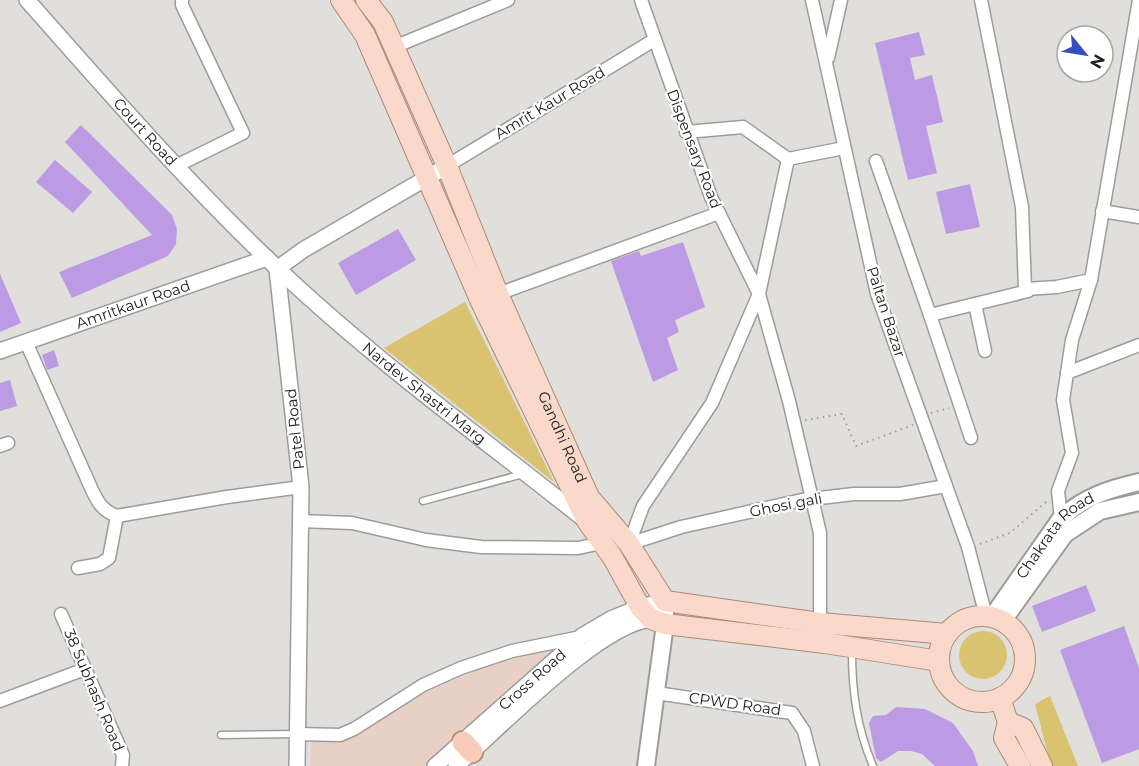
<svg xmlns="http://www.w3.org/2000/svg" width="1139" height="766" font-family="Montserrat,sans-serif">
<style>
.education{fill:#e8d0c6}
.green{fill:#d9c270}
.building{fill:#bc9ae4}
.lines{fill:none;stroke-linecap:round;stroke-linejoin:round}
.service-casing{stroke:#9d9c99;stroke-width:9}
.minor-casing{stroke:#9d9c99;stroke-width:15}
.tertiary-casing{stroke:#9d9c99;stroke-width:18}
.secondary-casing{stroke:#9d9c99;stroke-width:20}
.primary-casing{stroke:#ab8877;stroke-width:22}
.trunk-casing{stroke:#ab8877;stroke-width:24}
.path{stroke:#9c9b99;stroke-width:2;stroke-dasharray:1.5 4.5;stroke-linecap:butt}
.service{stroke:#fff;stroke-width:6}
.minor{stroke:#fff;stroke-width:12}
.tertiary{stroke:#fff;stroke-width:15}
.secondary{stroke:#fff;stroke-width:16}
.primary{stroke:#fad9ca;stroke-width:20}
.trunk{stroke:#f8ccb8;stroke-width:21}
.labels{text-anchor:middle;stroke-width:4.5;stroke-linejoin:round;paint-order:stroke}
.street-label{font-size:15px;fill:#21201f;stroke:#fff}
</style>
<rect width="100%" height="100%" fill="#e0dfdc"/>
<polygon class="education" points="557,647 518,685 425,766 310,766 311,743 491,664"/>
<g class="green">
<polygon points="465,302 554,482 384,348"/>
<circle cx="983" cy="655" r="24"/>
<polygon points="1050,696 1078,766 1051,766 1035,704"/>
</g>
<g class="building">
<polygon points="919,32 925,55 910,58 915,80 932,75 943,122 926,126 937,173 908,180 875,43"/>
<polygon points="81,125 172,215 177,229 176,244 168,256 72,298 59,272 152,235 65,142"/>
<polygon points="55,160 92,192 73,213 36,182"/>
<polygon points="970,184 980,227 946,234 936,192"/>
<polygon points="398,229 416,260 356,295 338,263"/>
<polygon points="683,242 705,307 675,320 679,332 667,338 678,370 653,382 611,261 639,251 641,256"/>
<polygon points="0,274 21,323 0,332"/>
<polygon points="54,350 59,366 47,370 42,355"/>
<polygon points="10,380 17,406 0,411 0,383"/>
<polygon points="1086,585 1096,611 1042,632 1032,606"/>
<polygon points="1124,626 1139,668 1139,749 1102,763 1060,650"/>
<polygon points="896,707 925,709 953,723 973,751 978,766 935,766 922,754 911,751 898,751 881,762 876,758 869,723 873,716 886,715"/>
</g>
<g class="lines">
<g class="service-casing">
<g id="service">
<polyline points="423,501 523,474"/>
<path d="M 852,651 C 852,692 857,728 873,766"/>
<polyline points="221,735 298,734"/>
</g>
</g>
<g class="minor-casing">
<g id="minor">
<polyline points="641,0 711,197 759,294 789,401 820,533 820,623"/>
<polyline points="812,0 877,294 968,547 986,616"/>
<polyline points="981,0 1022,207 1025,289 1057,287 1091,280"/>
<polyline points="394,47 508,0"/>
<polyline points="828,58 841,0"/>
<polyline points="686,132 743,127 788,159"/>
<polyline points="876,161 930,315 1028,291"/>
<polyline points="176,166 243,133 182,5 182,0"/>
<polyline points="447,166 654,40"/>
<polyline points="1102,211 1139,217"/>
<polyline points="498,294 719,213"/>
<polyline points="975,304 985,351"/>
<polyline points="930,315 971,438"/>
<path d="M 26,342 L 92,490 C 98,503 103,511 117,516 L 227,497 L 301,487"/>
<polyline points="1067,373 1139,345"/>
<polyline points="0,446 8,443"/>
<polyline points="1061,518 1058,491 1072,453 1063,400 1072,340 1091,280 1139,0"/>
<polyline points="300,521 352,523 426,540 481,547 578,548 602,543"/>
<polyline points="629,544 643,506 712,403 759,294 788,159 844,148"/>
<polyline points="629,544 681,527 802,500 854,494 900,494 946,486"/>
<polyline points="78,568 100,564 109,558 117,516"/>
<polyline points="61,614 123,755 122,766"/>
<polyline points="656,693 792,713 804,731 813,766"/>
<polyline points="0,701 85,669"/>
<polyline points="298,734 340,735 354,729 423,685 461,668 512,651 581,637"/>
</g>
</g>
<g class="tertiary-casing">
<g id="tertiary">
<path id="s1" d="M 27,0 C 108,91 188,184 277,268 C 373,359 482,438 585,520"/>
<path id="s2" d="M 0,351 L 267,258"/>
<polyline points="297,766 301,487 277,269 303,250 447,166"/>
<path id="s3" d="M 435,766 L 582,636 L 611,619 L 640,607 L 665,601"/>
<path d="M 456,766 C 499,729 599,624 651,619"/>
</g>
</g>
<g class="secondary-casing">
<g id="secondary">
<polyline points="1007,615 1065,534 1100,511 1139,502"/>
<path id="s4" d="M 992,617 L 1061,518 C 1084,497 1109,489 1139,482"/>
<polyline points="646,766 665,624 665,601"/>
</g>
</g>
<g class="primary-casing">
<g id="primary">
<polyline points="341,0 365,35 481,302 587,521 613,558 640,607 651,619 665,624 825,643 939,661"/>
<path id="s5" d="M 366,0 L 383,22 L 447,166 L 498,294 L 589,497 L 629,544 L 665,601 L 820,623 L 947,634"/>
<circle cx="982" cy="659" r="43"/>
<polyline points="1000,698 1008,722 1004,738 1020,766"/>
<polyline points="1008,722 1023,728 1042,766"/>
</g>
</g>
<g class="trunk-casing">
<polyline id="trunk" points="463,742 472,752"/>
</g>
<g class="path">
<polyline points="931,413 949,408"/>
<polyline points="805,420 842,414 856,446 913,425"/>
<polyline points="980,544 1010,533 1047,501"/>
</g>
<use href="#service" class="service"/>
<use href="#minor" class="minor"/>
<use href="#tertiary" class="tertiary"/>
<use href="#secondary" class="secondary"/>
<use href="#primary" class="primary"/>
<use href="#trunk" class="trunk"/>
</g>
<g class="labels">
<g class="street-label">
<text transform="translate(550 103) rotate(-31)" y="5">Amrit Kaur Road</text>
<text dy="5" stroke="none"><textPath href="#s1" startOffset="177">Court Road</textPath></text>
<text transform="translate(694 149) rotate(69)" y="5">Dispensary Road</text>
<text dy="5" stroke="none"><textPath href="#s2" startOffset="141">Amritkaur Road</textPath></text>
<text transform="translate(886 312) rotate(72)" y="5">Paltan Bazar</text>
<text dy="5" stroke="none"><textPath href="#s1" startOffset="560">Nardev Shastri Marg</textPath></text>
<text transform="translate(295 429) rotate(-96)" y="5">Patel Road</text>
<text dy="5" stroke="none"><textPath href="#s5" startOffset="480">Gandhi Road</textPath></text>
<text transform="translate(786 505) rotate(-11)" y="5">Ghosi gali</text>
<text dy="5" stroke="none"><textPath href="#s4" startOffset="104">Chakrata Road</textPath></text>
<text dy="5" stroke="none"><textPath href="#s3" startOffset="130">Cross Road</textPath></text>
<text transform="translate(94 690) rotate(67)" y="5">38 Subhash Road</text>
<text transform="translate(735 704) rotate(8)" y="5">CPWD Road</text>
</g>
</g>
<g transform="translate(1085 54) rotate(120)"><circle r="28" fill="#ffffff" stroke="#a6a6a5" stroke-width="1.5"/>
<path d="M0-4.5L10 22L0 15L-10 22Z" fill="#344ebf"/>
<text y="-9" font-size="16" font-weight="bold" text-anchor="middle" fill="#21201f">N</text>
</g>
</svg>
